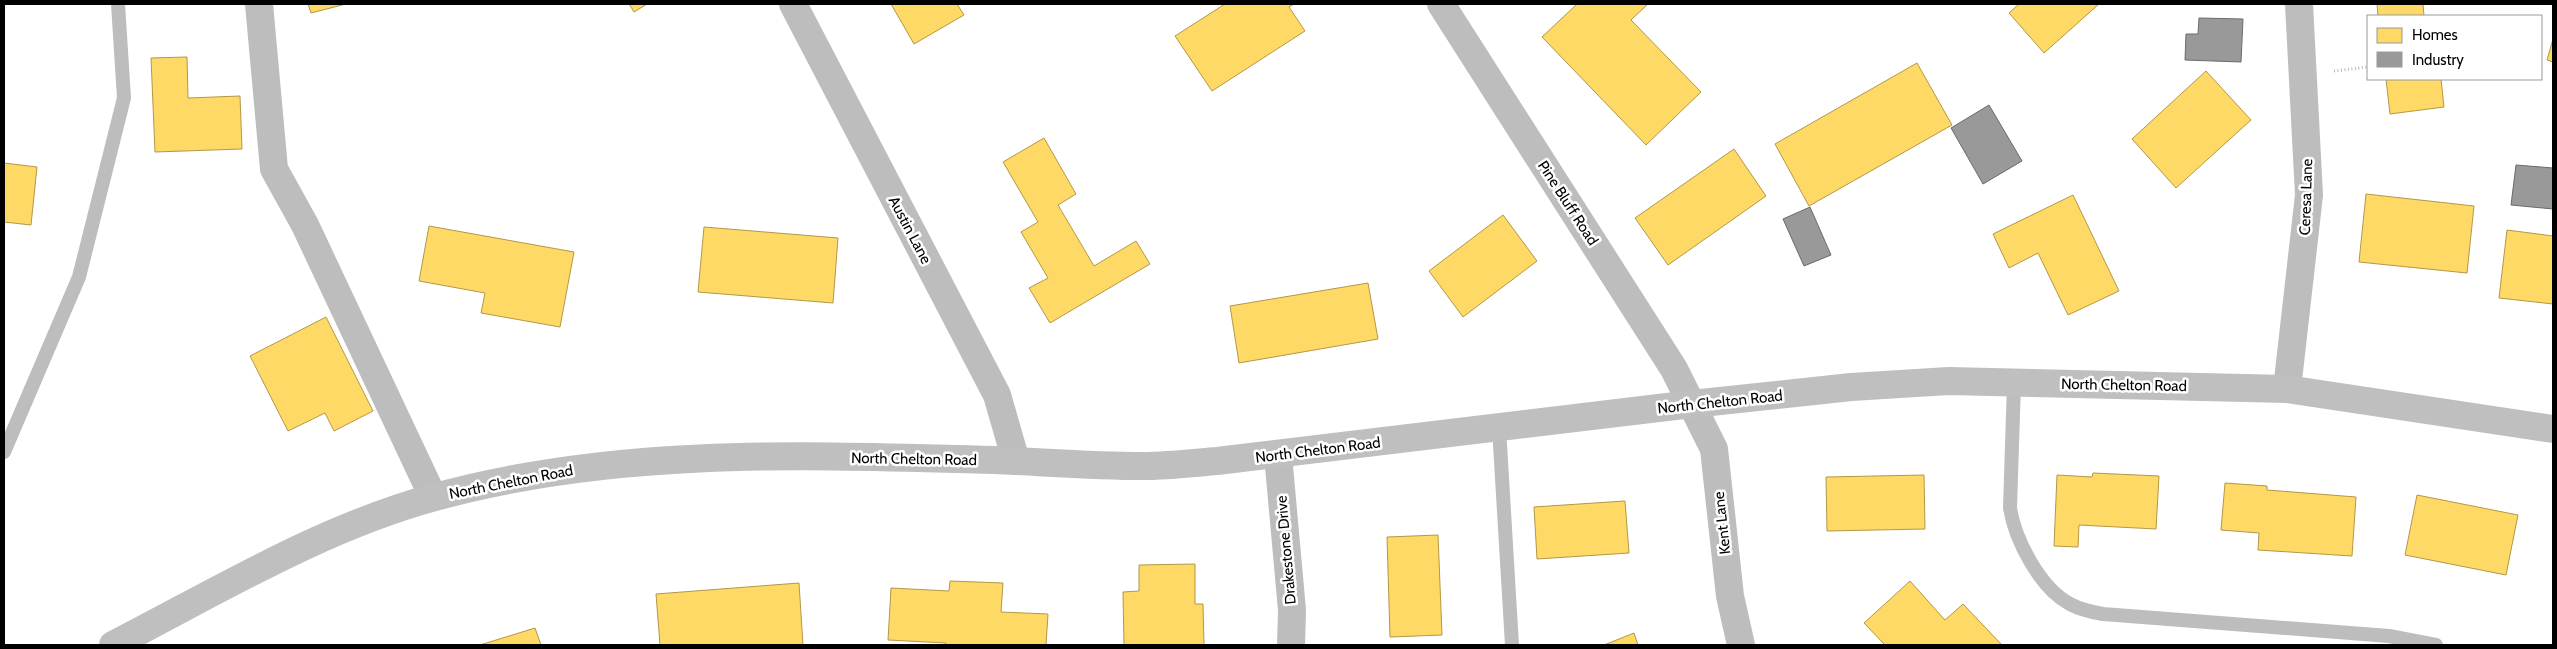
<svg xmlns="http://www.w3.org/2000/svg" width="2557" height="649" font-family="Cabin,sans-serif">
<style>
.homes{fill:#ffd966;stroke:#b29847}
.industry{fill:#999;stroke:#6b6b6b}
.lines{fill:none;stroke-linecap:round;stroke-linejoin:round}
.path{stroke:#b8b8b8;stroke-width:3;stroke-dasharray:1 2.5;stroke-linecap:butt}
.lane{stroke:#bdbdbd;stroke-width:14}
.street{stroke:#bdbdbd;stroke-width:28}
.secondary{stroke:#bfbfbf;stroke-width:28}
.labels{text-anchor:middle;stroke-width:5;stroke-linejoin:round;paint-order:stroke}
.street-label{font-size:15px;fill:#000;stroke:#fff}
</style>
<rect width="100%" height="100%" fill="#fff"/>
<g class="homes">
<polygon points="308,4 346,4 311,13"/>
<polygon points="629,4 647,4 634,12"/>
<polygon points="891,4 957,4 964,15 914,44"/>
<polygon points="1225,4 1294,4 1289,7 1305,31 1212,91 1175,36"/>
<polygon points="1577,4 1648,4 1631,20 1701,92 1646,145 1542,37"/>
<polygon points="2019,4 2099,4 2044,53 2009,13"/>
<polygon points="2377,4 2423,4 2424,16 2378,16"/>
<polygon points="2553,39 2553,62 2547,60"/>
<polygon points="187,57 188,98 240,96 242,149 155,152 151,58"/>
<polygon points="1917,63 1952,125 1809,206 1775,144"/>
<polygon points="2206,71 2251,120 2176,188 2132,139"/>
<polygon points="2386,79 2441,79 2444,107 2390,114"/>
<polygon points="1044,138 1076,194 1058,205 1094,266 1136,241 1150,264 1050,323 1029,288 1048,278 1021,232 1038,222 1003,162"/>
<polygon points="1734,149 1766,196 1668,265 1635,218"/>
<polygon points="4,163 37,167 31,225 4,222"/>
<polygon points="2366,194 2474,206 2467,273 2359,262"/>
<polygon points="2073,195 2119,291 2068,315 2038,253 2009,268 1993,234"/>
<polygon points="1503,215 1537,261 1463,317 1429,271"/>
<polygon points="429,226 574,252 560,327 481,313 485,293 419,281"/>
<polygon points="704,227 838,238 833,303 698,292"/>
<polygon points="2507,230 2553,236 2553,304 2499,298"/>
<polygon points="1368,283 1378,339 1239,363 1230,306"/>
<polygon points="326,317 373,411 334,431 325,413 288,431 250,356"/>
<polygon points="2093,473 2159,476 2156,529 2079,525 2078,547 2054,546 2057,475 2092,477"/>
<polygon points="1924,475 1925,529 1827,531 1826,477"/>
<polygon points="2225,483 2267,486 2267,490 2356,497 2352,556 2258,550 2259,533 2221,530"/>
<polygon points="2417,495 2518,515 2506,575 2405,555"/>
<polygon points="1625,501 1629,553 1537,559 1534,507"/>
<polygon points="1438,535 1442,635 1390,637 1387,537"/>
<polygon points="1195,564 1195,604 1203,604 1204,645 1124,645 1123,592 1139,591 1139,565"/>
<polygon points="950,581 1003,583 1001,612 1048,614 1046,645 946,645 946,643 888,640 891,588 949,591"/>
<polygon points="1910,581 1945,620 1963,604 2002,645 1885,645 1864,623"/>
<polygon points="799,583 803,645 660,645 656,594"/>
<polygon points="535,628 541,645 480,645"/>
<polygon points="1634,633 1638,645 1604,645"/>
</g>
<g class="industry">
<polygon points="2199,18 2243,19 2241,62 2185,60 2186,34 2198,34"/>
<polygon points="1989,105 2022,161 1983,184 1951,128"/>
<polygon points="2516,165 2553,168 2553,209 2511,205"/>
<polygon points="1810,207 1831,255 1804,266 1783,219"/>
</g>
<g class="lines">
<polyline class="path" points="2334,71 2368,67"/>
<g class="lane">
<path d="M 2014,383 L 2010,508 C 2015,540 2040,588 2070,604 C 2081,610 2091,612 2103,614 L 2389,636 L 2436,645"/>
<polyline points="1499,428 1512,645"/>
<polyline points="4,452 79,277 124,98 118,4"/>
</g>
<g class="street">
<polyline points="259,4 274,169 305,225 433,497"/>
<polyline points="793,4 997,395 1016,461"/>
<polyline points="1441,4 1674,369 1714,449 1730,596 1741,645"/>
<polyline points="2287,389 2309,195 2299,4"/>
<polyline points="1278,455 1292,610 1291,645"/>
</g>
<path class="secondary" d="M 113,645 C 218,591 321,528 435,497 C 616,447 808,455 994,460 C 1043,462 1093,466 1143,466 C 1167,466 1193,463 1217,461 L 1692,404 L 1851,387 L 1949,381 L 2287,389 L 2553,429"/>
</g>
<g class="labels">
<g class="street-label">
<text transform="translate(2306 197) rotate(-88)" y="5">Ceresa Lane</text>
<text transform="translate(1568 203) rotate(57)" y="5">Pine Bluff Road</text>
<text transform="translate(910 230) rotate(62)" y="5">Austin Lane</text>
<text transform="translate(2124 385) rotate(1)" y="5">North Chelton Road</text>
<text transform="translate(1720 402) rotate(-6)" y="5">North Chelton Road</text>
<text transform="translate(1318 450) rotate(-7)" y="5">North Chelton Road</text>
<text transform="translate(914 459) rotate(1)" y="5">North Chelton Road</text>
<text transform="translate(511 482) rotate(-11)" y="5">North Chelton Road</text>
<text transform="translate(1722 523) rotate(-96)" y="5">Kent Lane</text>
<text transform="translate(1286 550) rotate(-95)" y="5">Drakestone Drive</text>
</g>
</g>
<rect width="2557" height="649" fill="none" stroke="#000000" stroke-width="10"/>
<rect x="2367" y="15" width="175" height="65" fill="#ffffff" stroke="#999999"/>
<rect x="2377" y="28" width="25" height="15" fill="#ffd966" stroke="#999999"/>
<text x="2412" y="40" font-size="15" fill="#000000">Homes</text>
<rect x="2377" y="52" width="25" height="15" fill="#999999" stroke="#999999"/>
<text x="2412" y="65" font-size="15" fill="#000000">Industry</text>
</svg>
